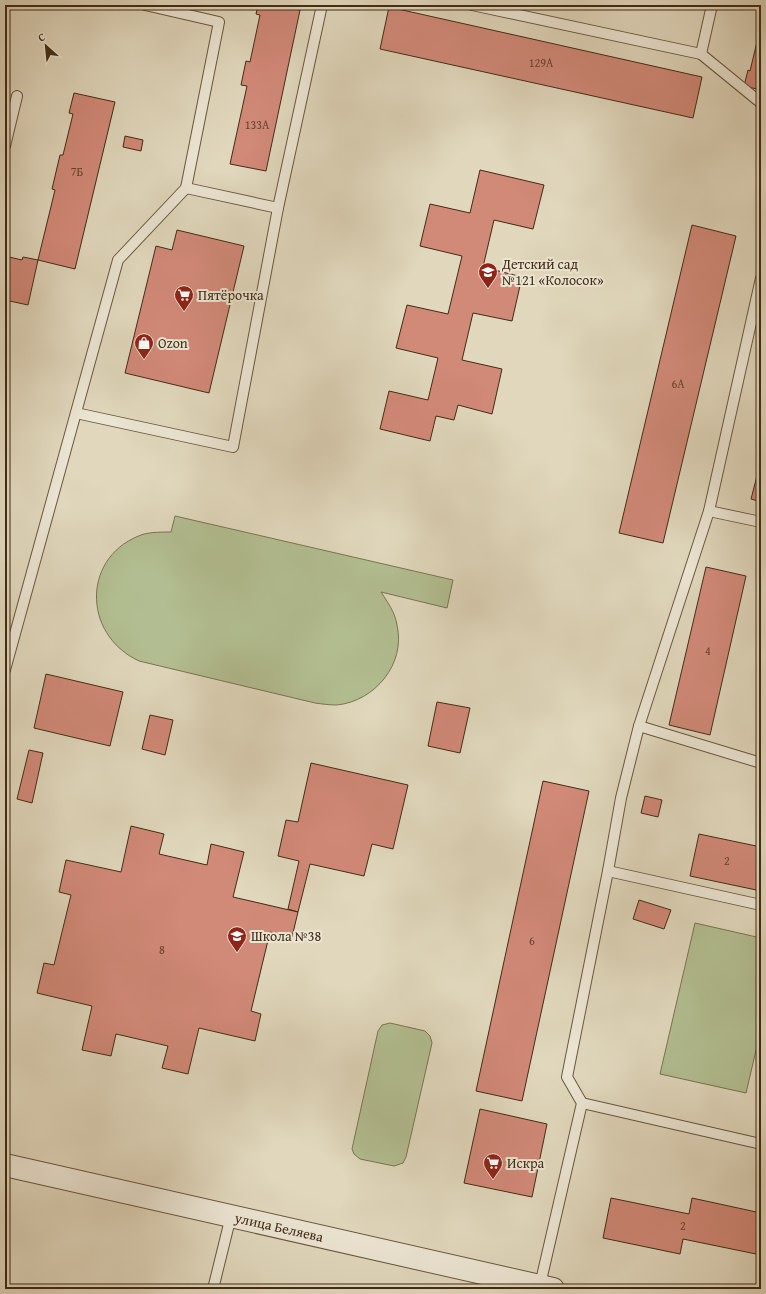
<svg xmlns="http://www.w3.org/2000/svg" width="766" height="1294" font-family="'Gentium Book Plus',serif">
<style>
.green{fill:#b2be91;stroke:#7a7452}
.building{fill:#d18978;stroke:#422b14}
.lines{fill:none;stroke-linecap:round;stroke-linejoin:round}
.service-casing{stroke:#6a563e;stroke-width:12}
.tertiary-casing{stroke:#6a563e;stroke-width:24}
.service{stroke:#ebe5d3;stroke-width:10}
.tertiary{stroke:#ebe5d3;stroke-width:22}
.labels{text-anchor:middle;stroke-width:4;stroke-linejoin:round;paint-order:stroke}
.number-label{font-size:12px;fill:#66422d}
.poi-label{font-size:14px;fill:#422b14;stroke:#ebe5d3;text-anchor:start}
.street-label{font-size:14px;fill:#422b14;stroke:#ebe5d3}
</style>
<rect width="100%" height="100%" fill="#e0d7bc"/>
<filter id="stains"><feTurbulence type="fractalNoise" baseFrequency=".005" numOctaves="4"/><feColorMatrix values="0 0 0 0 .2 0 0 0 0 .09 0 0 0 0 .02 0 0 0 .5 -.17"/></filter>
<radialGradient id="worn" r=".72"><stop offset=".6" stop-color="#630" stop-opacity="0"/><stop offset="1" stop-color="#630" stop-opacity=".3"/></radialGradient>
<g class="green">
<path d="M 175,516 L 453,580 L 447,608 L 381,592 C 388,603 395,612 397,625 C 406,664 375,701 337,705 C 329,705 322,704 315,703 L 139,661 C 81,634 82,554 144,534 C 153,532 162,532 171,532 Z"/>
<polygon points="695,923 761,938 761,1029 746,1093 660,1074"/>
<polygon points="390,1023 425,1031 430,1036 432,1043 406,1157 403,1163 394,1166 360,1159 354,1154 352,1149 378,1031 382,1025"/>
</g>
<g class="building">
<polygon points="258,5 274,5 300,10 266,171 230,164 247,86 241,85 246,61 250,62 260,15 256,14"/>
<polygon points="389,7 702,77 693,118 380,49"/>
<polygon points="761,25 761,90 744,86 748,70 750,71"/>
<polygon points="74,93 115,102 75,269 38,260 55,190 52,189 60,155 63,155 73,114 69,113"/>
<polygon points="125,136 143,140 141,151 123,147"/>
<polygon points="480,170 544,185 533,229 494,220 483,267 522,277 512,321 473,313 462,360 502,369 492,414 458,405 454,420 436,416 430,441 380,429 389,391 428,400 438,358 396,348 407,305 448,314 462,256 420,246 430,204 470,213"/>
<polygon points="692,225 736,236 663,543 619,533"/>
<polygon points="177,230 244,246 209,393 125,373 156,246 172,250"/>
<polygon points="5,256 22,260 23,257 38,260 28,305 5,300"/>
<polygon points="759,468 761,468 761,502 751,499"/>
<polygon points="706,567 746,576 710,735 669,725"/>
<polygon points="46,674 123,692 110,746 34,728"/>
<polygon points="437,702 470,708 460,753 428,746"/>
<polygon points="150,715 173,720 165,755 142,749"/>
<polygon points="29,750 43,753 32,803 17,799"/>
<polygon points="311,763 408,785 393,849 372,844 364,876 310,864 298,912 288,909 299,861 278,856 286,820 298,822"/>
<polygon points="543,781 589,791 522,1101 476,1091"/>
<polygon points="645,796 662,800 658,817 641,813"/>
<polygon points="131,826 164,834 159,854 207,865 211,844 244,852 233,897 298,912 292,937 270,932 251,1011 261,1014 255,1041 199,1028 188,1074 162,1068 168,1046 116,1034 111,1056 82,1050 92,1006 37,993 44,963 54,965 71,895 59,892 66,860 121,872"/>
<polygon points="699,834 761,847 761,891 690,876"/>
<polygon points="639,900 671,910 664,929 633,919"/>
<polygon points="480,1109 547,1124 532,1197 464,1183"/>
<polygon points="611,1198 689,1214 692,1198 761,1213 761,1255 683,1239 680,1254 603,1238"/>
<polygon points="5,1285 22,1289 5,1289"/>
</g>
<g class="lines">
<g class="service-casing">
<g id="service">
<polyline points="472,5 701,54"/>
<polyline points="712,5 701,54 761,103"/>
<polyline points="5,146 17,96"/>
<polyline points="186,188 278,208 322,5"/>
<polyline points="76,413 233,447 278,208"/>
<polyline points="709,511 761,522"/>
<polyline points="5,670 118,260 186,188 219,22 145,5"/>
<polyline points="639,726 761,763"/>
<polyline points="608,871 761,905"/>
<polyline points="582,1103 761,1144"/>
<polyline points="540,1285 582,1103 567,1077 608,871 621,798 639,726 709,511 761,278"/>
<polyline points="213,1289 231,1216"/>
</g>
</g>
<g class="tertiary-casing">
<g id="tertiary">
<path id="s1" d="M 5,1165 L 553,1289"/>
</g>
</g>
<use href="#service" class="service"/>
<use href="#tertiary" class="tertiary"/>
</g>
<defs>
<g id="school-pin" transform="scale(1)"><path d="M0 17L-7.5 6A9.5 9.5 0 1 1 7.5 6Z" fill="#8f2418" stroke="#ebe5d3"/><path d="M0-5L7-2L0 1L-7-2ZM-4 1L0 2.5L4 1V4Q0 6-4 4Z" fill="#fff"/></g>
<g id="supermarket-pin" transform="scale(1)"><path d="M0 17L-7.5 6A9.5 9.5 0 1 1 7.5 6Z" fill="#8f2418" stroke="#ebe5d3"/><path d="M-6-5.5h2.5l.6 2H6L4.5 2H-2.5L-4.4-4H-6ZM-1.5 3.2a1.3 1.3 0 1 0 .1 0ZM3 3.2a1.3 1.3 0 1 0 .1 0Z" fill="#fff"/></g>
<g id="shop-pin" transform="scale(1)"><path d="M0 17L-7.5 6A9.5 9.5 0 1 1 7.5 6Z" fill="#8f2418" stroke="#ebe5d3"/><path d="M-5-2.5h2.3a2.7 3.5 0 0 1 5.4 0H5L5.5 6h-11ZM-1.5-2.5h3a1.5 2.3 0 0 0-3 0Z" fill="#fff"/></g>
</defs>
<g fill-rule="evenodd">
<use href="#school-pin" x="488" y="272"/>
<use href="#supermarket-pin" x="184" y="295"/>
<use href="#shop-pin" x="144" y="343"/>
<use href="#school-pin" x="237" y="936"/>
<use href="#supermarket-pin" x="493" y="1163"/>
</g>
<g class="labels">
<g class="number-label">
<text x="541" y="67">129А</text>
<text x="257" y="129">133А</text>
<text x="77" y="176">7Б</text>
<text x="678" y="388">6А</text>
<text x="708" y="655">4</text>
<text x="727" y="865">2</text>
<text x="532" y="945">6</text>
<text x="162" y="954">8</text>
<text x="683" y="1230">2</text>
</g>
<g class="poi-label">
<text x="502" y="269">Детский сад<tspan x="502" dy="16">№121 «Колосок»</tspan></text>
<text x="198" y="300">Пятёрочка</text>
<text x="158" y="348">Ozon</text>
<text x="251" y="941">Школа №38</text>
<text x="507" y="1168">Искра</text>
</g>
<g class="street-label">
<text dy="5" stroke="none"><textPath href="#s1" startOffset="281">улица Беляева</textPath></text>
</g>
</g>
<rect width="766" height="1294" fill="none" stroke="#e0d7bc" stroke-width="20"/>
<rect x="6" y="6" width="754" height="1282" fill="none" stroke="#422b14" stroke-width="2"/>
<rect x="10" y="10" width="746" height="1274" fill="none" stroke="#422b14"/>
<g transform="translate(46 46) rotate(333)" stroke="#ebe5d3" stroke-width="3" paint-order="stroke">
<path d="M0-3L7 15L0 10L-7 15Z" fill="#422b14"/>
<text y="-6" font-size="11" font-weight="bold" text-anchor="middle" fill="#422b14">С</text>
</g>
<rect width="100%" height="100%" filter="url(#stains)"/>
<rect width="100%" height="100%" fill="url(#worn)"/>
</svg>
